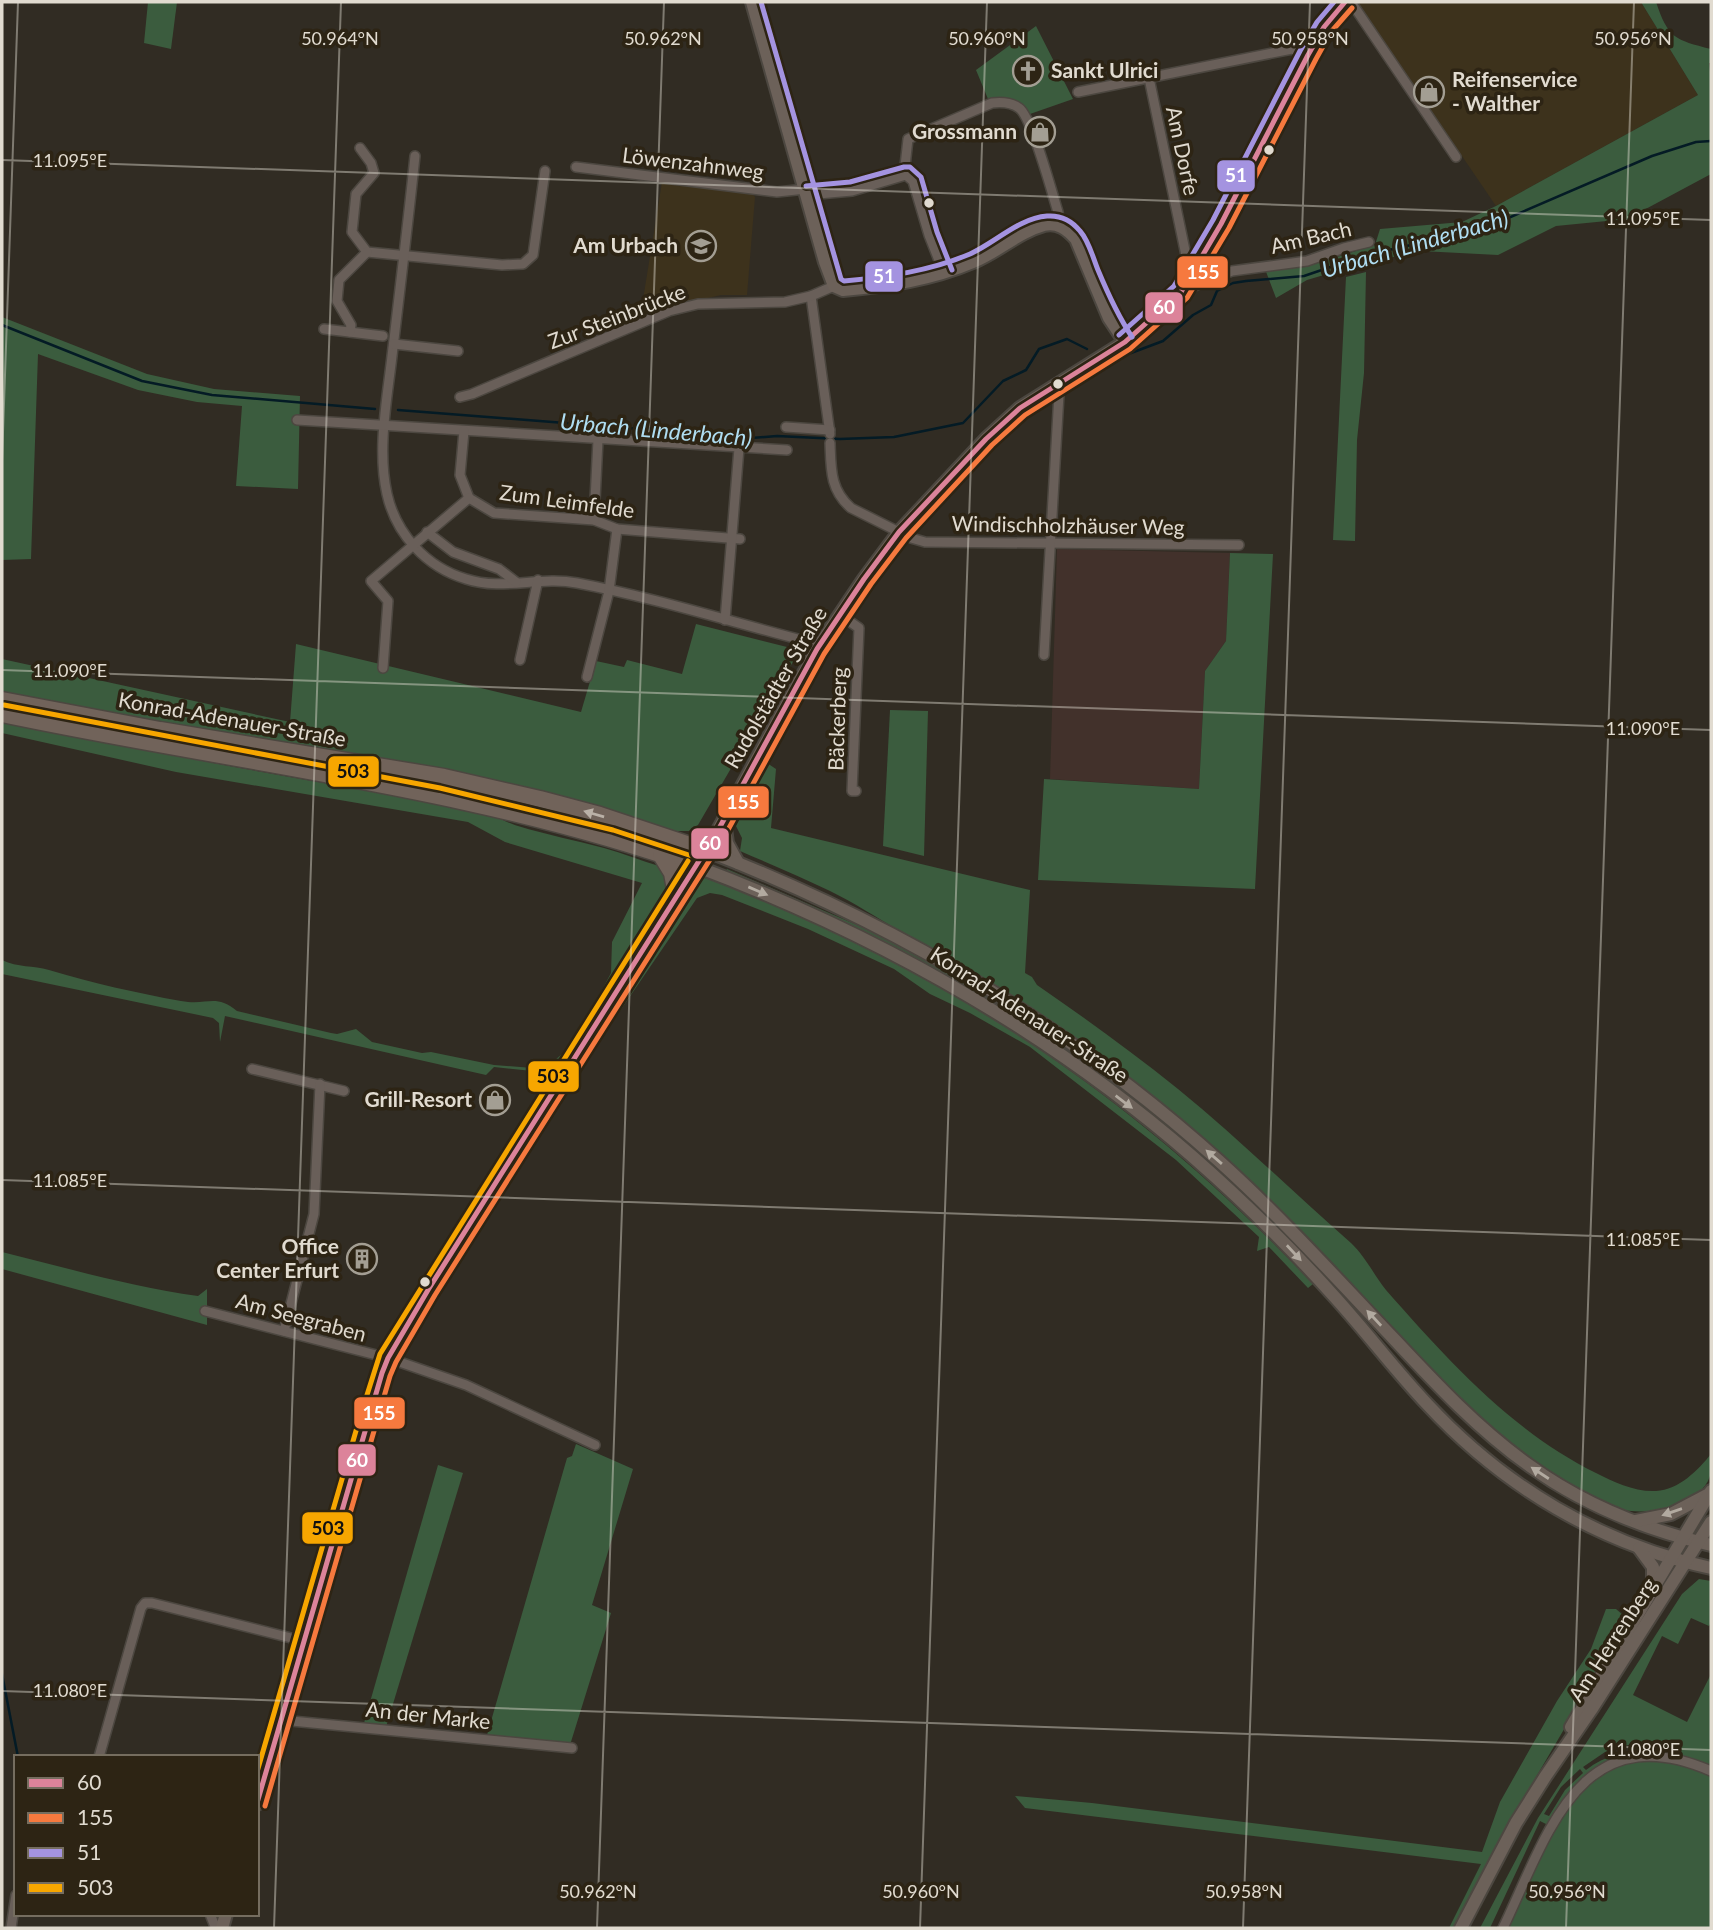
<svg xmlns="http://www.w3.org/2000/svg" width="1713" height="1930" font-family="Lato,sans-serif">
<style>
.built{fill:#3d321c}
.industrial{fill:#42312b}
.green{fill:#3b5c3e;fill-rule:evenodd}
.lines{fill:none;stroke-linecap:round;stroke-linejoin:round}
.stream{stroke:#041b25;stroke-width:2.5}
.street-casing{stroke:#4c4740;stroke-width:12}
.secondary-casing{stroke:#4c4740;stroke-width:16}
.highway-casing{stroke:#4c4740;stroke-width:19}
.street{stroke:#695f59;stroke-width:9}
.secondary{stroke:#6c6159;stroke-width:12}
.highway{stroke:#71635a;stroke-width:16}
.bus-1-casing{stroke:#2d2414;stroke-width:10}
.bus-2-casing{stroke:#2d2414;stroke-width:10}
.bus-3-casing{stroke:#2d2414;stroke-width:10}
.bus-4-casing{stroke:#2d2414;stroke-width:10}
.bus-1{stroke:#dc839a;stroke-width:5}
.bus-2{stroke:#f6793e;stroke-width:5}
.bus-3{stroke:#a493e0;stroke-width:5}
.bus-4{stroke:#f7a600;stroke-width:5}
.oneway{fill:#bab1a7}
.oneway2{fill:#b2aaa0}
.ticks{fill:none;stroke:#e1dbd0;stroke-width:2;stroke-opacity:0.45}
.bus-dot{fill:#e1dbd0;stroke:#2d2414;stroke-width:2.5}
.labels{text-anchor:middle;stroke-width:7;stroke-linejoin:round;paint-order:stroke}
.poi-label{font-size:21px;font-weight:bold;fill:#e1dbd0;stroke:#2d2414;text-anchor:end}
.street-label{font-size:21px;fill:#e1dbd0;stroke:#2d2414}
.water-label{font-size:23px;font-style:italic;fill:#afddf1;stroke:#2d2414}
.ticks-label{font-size:18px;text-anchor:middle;fill:#e1dbd0;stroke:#2d2414;stroke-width:7;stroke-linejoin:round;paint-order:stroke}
.line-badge{stroke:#2d2414;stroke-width:2.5}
.badge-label{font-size:19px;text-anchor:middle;font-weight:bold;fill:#fff}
.pale-badge-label{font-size:19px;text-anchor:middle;font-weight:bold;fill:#111}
</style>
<rect width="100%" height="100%" fill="#312c23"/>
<g class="built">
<polygon points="1357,2 1641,2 1698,95 1496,206"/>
<polygon points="662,182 751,192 755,197 747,295 721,295 660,309 640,318"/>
</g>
<polygon class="industrial" points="1057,549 1230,553 1226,641 1205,671 1199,789 1050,779"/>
<g class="green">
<polygon points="148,2 177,2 171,49 144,43"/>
<path d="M 1641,2 L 1656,2 C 1668,38 1675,40 1711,49 L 1711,63 L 1709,63 L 1711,80 L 1711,174 L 1627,219 L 1556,226 L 1498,255 L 1421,251 L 1361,264 L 1307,280 L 1276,298 L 1265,269 L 1305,267 L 1375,245 L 1380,229 L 1462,222 L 1496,206 L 1698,95 Z"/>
<path d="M 1036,26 L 1073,99 L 1030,114 C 1018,99 1007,97 988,99 L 976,70 Z"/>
<polygon points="1366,272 1364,373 1357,440 1355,541 1333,540 1346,277"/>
<polygon points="2,317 147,374 214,389 300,396 298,489 236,486 242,406 197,402 138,390 38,354 31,559 2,560"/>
<polygon points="1230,553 1273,554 1255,889 1038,880 1044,779 1199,789 1205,671 1226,641"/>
<polygon points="696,624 787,647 794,660 698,825 689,831 678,831 675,834 246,740 2,694 2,659 290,722 296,644 581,712 596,661 624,667 627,660 682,674"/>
<polygon points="890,710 928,711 924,856 883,846"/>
<path d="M 2,720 C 107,744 213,763 318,782 C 376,792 436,799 491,815 C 501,818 509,824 518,826 C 547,835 575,840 604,848 C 623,853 641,861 659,866 C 680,872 702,876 723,884 C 757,896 791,912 824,927 C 1010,1013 1173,1135 1313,1284 L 1308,1288 L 1269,1247 L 1257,1251 L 1259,1237 L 1176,1160 L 1030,1047 L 970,1013 L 930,994 L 894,969 L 808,929 L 722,895 L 710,893 L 697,898 L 573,1080 L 553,1069 L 542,1072 L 494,1067 L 486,1075 L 225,1016 L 220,1042 L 219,1023 L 213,1018 L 2,974 L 2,960 C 18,968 33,965 49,970 C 93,983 136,993 181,1001 C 208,1006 215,993 237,1011 L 331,1033 L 337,1034 L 356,1029 L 372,1042 L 422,1053 L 431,1052 L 494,1065 L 545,1069 L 563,1053 L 603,988 L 611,973 L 612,942 L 642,883 L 505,842 L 468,822 L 176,772 L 2,733 Z"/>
<polygon points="181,740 440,783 531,803 672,845 670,847 539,809"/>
<path d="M 767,763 L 776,769 L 771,828 L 1030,890 L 1025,973 L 1032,977 L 1037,985 C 1085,1018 1132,1052 1178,1089 C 1238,1138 1293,1192 1351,1243 C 1365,1256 1374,1275 1386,1290 C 1447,1359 1511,1431 1596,1473 C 1614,1482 1634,1492 1656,1491 C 1679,1490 1698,1470 1711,1454 C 1711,1459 1712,1467 1711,1472 C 1704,1509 1639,1519 1610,1506 C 1467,1442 1383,1303 1270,1201 C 1218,1155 1164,1108 1109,1064 C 1045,1013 972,972 900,931 C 877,918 855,903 830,891 C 801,877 770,864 740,851 L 742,838 L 736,826 Z"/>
<path d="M 727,869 L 887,938 L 988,996 L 986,999 C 902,949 815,910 725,873 Z"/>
<path d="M 2,1252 C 67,1268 132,1287 198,1296 L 207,1289 L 207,1325 L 2,1269 Z"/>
<polygon points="576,1444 633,1469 592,1605 611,1613 570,1745 487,1735 567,1458 572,1456"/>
<polygon points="438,1465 463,1473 386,1727 364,1723"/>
<path d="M 1699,1579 L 1711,1581 L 1711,1622 L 1709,1626 L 1691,1618 L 1678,1644 L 1662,1636 L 1633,1695 L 1687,1722 L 1711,1674 L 1711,1928 L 1497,1928 L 1546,1824 L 1540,1821 L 1490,1928 L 1480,1928 L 1538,1818 L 1682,1594 ZM 1635,1743 L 1652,1744 L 1652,1750 C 1628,1750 1605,1755 1586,1770 L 1583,1767 L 1605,1752 ZM 1580,1769 L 1583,1773 L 1565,1790 L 1549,1816 L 1544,1814 L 1561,1787 Z"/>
<polygon points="1606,1609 1616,1609 1623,1615 1622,1630 1518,1808 1455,1928 1449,1928 1481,1864 1025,1808 1015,1796 1092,1803 1482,1852 1500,1802 1557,1701 1591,1649"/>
</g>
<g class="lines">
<g class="stream">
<polyline points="2,325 142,381 212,395 375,409"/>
<polyline points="1131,353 1163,341 1193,315 1211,305 1217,291 1233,283 1246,281 1304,276 1363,256 1485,228 1652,156 1696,142 1711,141"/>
<polyline points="398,410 641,429 658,428 680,436 708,432 725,440 777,436 840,439 894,437 963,423 1003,381 1026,370 1039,349 1067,339 1087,349"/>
<polyline points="2,1674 18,1757"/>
</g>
<g class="street-casing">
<g id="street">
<polyline points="1351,2 1456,157"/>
<polyline points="1149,78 1187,260 1193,271"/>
<polyline points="1078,92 1292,49 1308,55"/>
<polyline points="360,148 371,163 374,173 356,194 352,232 367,252 502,265 523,264 533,255 545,171"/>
<path d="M 415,156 C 408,223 400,289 392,356 C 387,400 377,450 387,494 C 396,534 426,567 466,579 C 502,591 540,576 577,583 C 651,597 725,620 798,639 L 817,649"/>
<polyline points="576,167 777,192 806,189"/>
<path d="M 904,175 L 908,139 L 992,103 C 1001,102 1011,102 1019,108 C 1032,117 1052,193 1058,212 L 1060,226"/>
<polyline points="807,195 852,191 906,175 913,181 929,235 944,273"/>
<polyline points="1182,291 1232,271 1307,261 1344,248 1369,242"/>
<polyline points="811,296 830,434"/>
<polyline points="324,329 383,336"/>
<polyline points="350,332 351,325 337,301 339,280 367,252"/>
<polyline points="394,344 458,351"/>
<polyline points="460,397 472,394 669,311 698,304 785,302 811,296 834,286"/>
<polyline points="297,420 787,450"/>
<polyline points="786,427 830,430"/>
<polyline points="464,431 460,475 469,498 494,513 594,520 617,529 740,539"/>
<path d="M 830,443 C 831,469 830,490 851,508 L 911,538 L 925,542 L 1239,545"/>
<polyline points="594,520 598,440"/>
<polyline points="427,532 453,552 499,569 516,582"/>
<polyline points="839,614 859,628 852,791 856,791"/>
<polyline points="725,620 739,448"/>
<polyline points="1044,655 1059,394 1054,385"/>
<polyline points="520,660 538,580"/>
<polyline points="383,668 388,601 371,581 469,498"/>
<polyline points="587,677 609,591 617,529"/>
<polyline points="252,1069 344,1091"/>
<polyline points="205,1311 388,1358 466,1385 595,1445"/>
<polyline points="284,1331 314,1214 320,1084"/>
<polyline points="281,1720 572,1748"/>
<polyline points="99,1757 141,1608 145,1603 152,1603 303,1641"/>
<polyline points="210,1914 214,1924 220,1928"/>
<polyline points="11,1928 16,1895"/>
<path d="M 1503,1928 C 1548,1834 1580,1714 1711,1771"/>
</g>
</g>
<g class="secondary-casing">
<g id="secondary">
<path d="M 752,2 L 825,262 L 834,286 L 843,290 C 887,286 931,280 973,262 C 998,252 1018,232 1044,225 C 1058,222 1067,229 1076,239 L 1109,318 L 1125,342"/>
<polyline points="724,821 727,843 738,863"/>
<path d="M 705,850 C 894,923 1069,1026 1219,1161 C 1281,1217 1337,1279 1394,1339 C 1436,1384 1479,1430 1530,1466 C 1584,1505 1647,1530 1711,1545"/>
<path d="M 695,866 C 876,934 1047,1030 1193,1157 C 1242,1200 1289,1246 1332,1294 C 1365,1330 1394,1369 1427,1404 C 1504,1487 1600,1544 1711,1568"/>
<polyline points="1636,1521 1671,1514 1707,1495"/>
<polyline points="1639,1548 1653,1567 1653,1584"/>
<polyline points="1571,1727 1711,1491"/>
<polyline points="257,1804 382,1373 388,1358 428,1290 716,834 817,649 864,579 899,532 986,439 1020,408 1125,342 1181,292 1221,224 1308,55 1324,27 1345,2"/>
<polyline points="222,1928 226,1914"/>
<polyline points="1461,1928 1516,1823 1545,1777 1593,1707 1711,1522"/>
</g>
</g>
<g class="highway-casing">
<g id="highway">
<polyline points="2,700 160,730 444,777 540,799 600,815 705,850"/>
<path d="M 2,714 C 233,763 471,787 695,866"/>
<polyline points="661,855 672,873 676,895"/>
</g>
</g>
<use href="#street" class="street"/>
<use href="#secondary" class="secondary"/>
<use href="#highway" class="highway"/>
<g class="bus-1-casing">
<polyline id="bus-1" points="257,1803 382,1373 388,1358 428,1290 716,834 817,649 864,579 899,532 986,439 1020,408 1125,342 1181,292 1221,224 1308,55 1324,27 1345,2"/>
</g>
<g class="bus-2-casing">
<polyline id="bus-2" points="265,1806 390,1376 396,1362 435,1295 723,839 824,654 871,584 906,538 992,445 1025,415 1130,349 1187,298 1229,228 1316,59 1331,32 1352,8"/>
</g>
<g class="bus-3-casing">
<g id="bus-3">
<path d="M 761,2 L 841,279 L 844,281 C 887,277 930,271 970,254 C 995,243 1019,218 1047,216 C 1061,215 1072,221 1080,231 C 1089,241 1093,258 1098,270 C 1108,294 1118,316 1132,337"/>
<polyline points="806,186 850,182 904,167 910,167 921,177 937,232 952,270"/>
<polyline points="1119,335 1174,286 1213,220 1300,51 1317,22 1334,2"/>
</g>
</g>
<g class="bus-4-casing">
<g id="bus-4">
<polyline points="4,705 440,788 613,830 698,858"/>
<polyline points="257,1772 360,1417 380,1354 688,861"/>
</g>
</g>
<use href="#bus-1" class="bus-1"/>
<use href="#bus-2" class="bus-2"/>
<use href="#bus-3" class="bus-3"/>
<use href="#bus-4" class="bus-4"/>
</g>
<defs><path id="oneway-solid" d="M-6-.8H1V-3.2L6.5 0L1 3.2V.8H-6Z" transform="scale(1.75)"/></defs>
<use class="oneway" href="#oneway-solid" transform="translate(594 814) rotate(-164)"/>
<g class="oneway2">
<use href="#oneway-solid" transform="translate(758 891) rotate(23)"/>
<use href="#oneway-solid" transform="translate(1124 1102) rotate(37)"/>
<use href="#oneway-solid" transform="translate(1214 1157) rotate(-139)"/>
<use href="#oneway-solid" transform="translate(1294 1253) rotate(47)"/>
<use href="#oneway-solid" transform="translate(1374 1318) rotate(-133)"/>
<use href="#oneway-solid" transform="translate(1540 1473) rotate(-147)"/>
<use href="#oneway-solid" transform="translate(1672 1512) rotate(161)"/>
</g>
<path class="ticks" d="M 2,160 L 1711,220M 2,461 L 18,2M 2,670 L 1711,730M 2,1180 L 1711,1240M 2,1691 L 1711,1750M 274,1928 L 341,2M 597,1928 L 664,2M 920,1928 L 987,2M 1243,1928 L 1310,2M 1566,1928 L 1634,2"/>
<defs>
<g id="church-ring" transform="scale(1.575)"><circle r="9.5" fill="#2d2414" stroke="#a39e93" stroke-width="1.5"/><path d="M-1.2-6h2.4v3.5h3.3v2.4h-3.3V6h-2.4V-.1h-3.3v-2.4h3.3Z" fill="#a39e93"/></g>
<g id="shop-ring" transform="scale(1.575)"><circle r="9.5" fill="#2d2414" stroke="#a39e93" stroke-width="1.5"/><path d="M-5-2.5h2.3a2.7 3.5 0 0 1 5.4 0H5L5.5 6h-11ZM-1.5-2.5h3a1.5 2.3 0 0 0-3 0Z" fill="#a39e93"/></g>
<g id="school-ring" transform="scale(1.575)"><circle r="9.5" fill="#2d2414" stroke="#a39e93" stroke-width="1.5"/><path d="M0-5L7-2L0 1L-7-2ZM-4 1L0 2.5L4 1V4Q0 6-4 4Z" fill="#a39e93"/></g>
<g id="building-ring" transform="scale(1.575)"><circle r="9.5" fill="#2d2414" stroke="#a39e93" stroke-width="1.5"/><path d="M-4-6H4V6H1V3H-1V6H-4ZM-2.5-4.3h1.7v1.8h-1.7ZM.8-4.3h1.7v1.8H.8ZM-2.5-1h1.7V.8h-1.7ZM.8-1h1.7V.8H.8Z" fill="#a39e93"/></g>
</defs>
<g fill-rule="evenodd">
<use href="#church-ring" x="1028" y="71"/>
<use href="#shop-ring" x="1429" y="92"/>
<use href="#shop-ring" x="1040" y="132"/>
<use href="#school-ring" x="701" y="246"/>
<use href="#shop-ring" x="495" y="1100"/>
<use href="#building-ring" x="362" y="1259"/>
</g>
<g class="bus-dot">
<circle cx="1269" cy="150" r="6"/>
<circle cx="929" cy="203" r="6"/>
<circle cx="1058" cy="384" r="6"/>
<circle cx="425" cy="1282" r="6"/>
</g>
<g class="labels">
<g class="poi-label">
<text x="1051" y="78" text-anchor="start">Sankt Ulrici</text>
<text x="1452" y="87" text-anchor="start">Reifenservice<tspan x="1452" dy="24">- Walther</tspan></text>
<text x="1017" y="139">Grossmann</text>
<text x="678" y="253">Am Urbach</text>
<text x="472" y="1107">Grill-Resort</text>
<text x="339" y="1254">Office<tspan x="339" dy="24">Center Erfurt</tspan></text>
</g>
<g class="street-label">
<text transform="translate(1182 151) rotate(78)" y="7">Am Dorfe</text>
<text transform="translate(693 164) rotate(7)" y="7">Löwenzahnweg</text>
<text transform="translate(1311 238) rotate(-13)" y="7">Am Bach</text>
<text transform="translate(617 317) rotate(-21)" y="7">Zur Steinbrücke</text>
<text transform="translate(567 502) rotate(8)" y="7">Zum Leimfelde</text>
<text transform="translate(1068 526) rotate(1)" y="7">Windischholzhäuser Weg</text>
<text transform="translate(776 688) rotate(-60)" y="7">Rudolstädter Straße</text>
<text transform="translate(838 719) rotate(-88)" y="7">Bäckerberg</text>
<text transform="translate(232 720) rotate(10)" y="7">Konrad-Adenauer-Straße</text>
<text transform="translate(1029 1015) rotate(33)" y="7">Konrad-Adenauer-Straße</text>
<text transform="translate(301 1318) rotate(15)" y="7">Am Seegraben</text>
<text transform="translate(1613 1640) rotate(-57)" y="7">Am Herrenberg</text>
<text transform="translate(428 1716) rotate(6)" y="7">An der Marke</text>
</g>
<g class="water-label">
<text transform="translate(1415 244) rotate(-16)" y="8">Urbach (Linderbach)</text>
<text transform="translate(656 430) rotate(5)" y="8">Urbach (Linderbach)</text>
</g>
</g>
<g class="ticks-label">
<text x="340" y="45">50.964°N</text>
<text x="663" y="45">50.962°N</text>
<text x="987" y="45">50.960°N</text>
<text x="1310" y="45">50.958°N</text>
<text x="1633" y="45">50.956°N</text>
<text x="70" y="167">11.095°E</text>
<text x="1643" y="225">11.095°E</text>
<text x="70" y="677">11.090°E</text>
<text x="1643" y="735">11.090°E</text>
<text x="70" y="1187">11.085°E</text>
<text x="1643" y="1246">11.085°E</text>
<text x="70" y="1697">11.080°E</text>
<text x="1643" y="1756">11.080°E</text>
<text x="598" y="1898">50.962°N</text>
<text x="921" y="1898">50.960°N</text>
<text x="1244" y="1898">50.958°N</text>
<text x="1567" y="1898">50.956°N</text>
</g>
<g class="line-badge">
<rect x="1216" y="159" width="40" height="34" rx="7" fill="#a493e0"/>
<rect x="1176" y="255" width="53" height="34" rx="7" fill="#f6793e"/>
<rect x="864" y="260" width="40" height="33" rx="7" fill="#a493e0"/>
<rect x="1144" y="291" width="40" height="33" rx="7" fill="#dc839a"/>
<rect x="327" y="755" width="53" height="33" rx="7" fill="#f7a600"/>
<rect x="717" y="785" width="53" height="34" rx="7" fill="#f6793e"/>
<rect x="690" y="827" width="40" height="33" rx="7" fill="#dc839a"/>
<rect x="527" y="1060" width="53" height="33" rx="7" fill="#f7a600"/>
<rect x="353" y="1396" width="53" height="34" rx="7" fill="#f6793e"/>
<rect x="337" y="1443" width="40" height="34" rx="7" fill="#dc839a"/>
<rect x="301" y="1511" width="53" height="34" rx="7" fill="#f7a600"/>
</g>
<g class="badge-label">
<text x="1236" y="182">51</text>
<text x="1203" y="279">155</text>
<text x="884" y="283">51</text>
<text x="1164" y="314">60</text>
<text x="743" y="809">155</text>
<text x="710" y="850">60</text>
<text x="379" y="1420">155</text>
<text x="357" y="1467">60</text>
</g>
<g class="pale-badge-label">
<text x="353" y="778">503</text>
<text x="553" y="1083">503</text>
<text x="328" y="1535">503</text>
</g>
<rect width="1713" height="1930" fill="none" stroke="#e1dbd0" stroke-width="7"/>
<rect x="14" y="1755" width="245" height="161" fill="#2d2414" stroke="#756d5f" stroke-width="2"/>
<rect x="28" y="1778" width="35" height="10" fill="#dc839a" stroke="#756d5f" stroke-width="2"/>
<text x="77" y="1790" font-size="21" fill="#e1dbd0">60</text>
<rect x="28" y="1813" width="35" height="10" fill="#f6793e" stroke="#756d5f" stroke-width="2"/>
<text x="77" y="1825" font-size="21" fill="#e1dbd0">155</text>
<rect x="28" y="1848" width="35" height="10" fill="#a493e0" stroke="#756d5f" stroke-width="2"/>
<text x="77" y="1860" font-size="21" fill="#e1dbd0">51</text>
<rect x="28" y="1883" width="35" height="10" fill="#f7a600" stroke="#756d5f" stroke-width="2"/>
<text x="77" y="1895" font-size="21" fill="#e1dbd0">503</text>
</svg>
